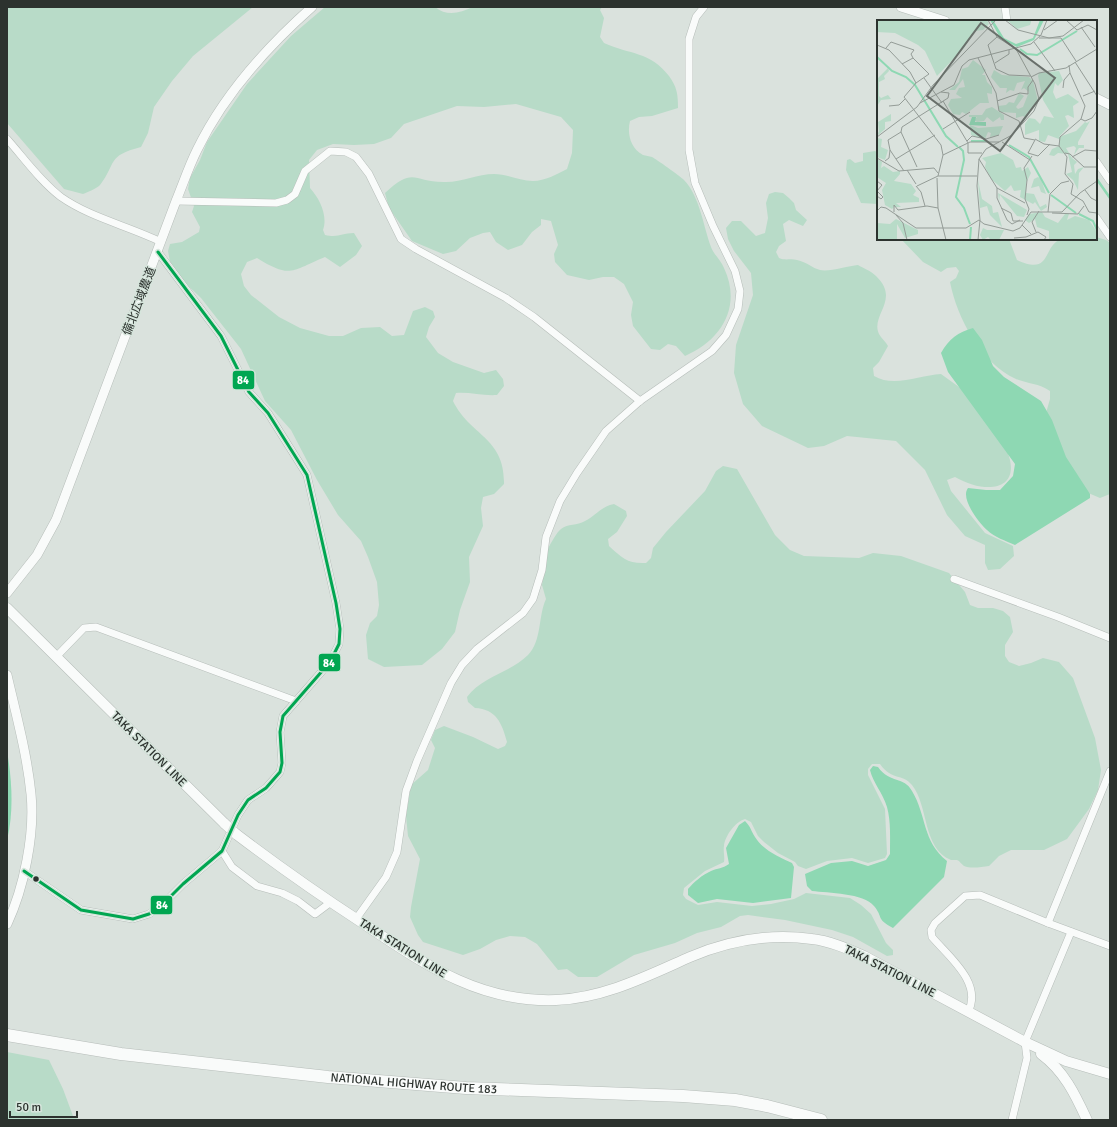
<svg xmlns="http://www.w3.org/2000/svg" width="1117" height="1127" font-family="Signika,'Noto Sans JP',sans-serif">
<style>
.green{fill:#b8dbc8}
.water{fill:#8ed8b3}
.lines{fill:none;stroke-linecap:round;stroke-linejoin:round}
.stream{stroke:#8ed8b3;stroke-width:2.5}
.minor-casing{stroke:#b6bdb9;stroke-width:8}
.tertiary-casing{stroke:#b6bdb9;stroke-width:10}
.secondary-casing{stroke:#b6bdb9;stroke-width:11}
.trunk-casing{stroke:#b6bdb9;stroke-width:13}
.minor{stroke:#f9fbfa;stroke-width:7}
.tertiary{stroke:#f9fbfa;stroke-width:9}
.secondary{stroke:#f9fbfa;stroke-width:10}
.trunk{stroke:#f9fbfa;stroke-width:12}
.secondary-bridge-casing{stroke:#b6bdb9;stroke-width:11;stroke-linecap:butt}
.secondary-bridge{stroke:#f9fbfa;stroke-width:10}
.bus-1-casing{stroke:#d6e5dc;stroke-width:6}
.bus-1{stroke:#00a651;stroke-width:3}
.bus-dot{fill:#2c322e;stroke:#d6e5dc;stroke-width:1.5}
.labels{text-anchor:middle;stroke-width:3;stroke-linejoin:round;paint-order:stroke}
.street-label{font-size:12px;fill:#2c322e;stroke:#d6e5dc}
.inset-river{fill:none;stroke:#8ed8b3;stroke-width:2}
.inset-road{fill:none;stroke:#949c97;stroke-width:1}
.view{fill:#69706b;fill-opacity:0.15;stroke:#69706b;stroke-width:2}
.inset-edge{fill:none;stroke:#2c322e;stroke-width:2}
.line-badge{stroke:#d6e5dc;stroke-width:1.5}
.badge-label{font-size:11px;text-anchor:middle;font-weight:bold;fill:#fff}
</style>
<rect width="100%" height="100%" fill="#dae2dd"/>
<g class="green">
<path d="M 7,7 L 253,7 L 193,56 L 172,81 L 154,107 L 148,133 L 141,147 C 106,156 117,163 100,185 C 96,189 88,192 83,194 L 64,189 L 7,123 Z"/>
<path d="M 325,7 L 435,7 C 447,17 460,13 473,7 L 602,7 L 600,10 L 604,18 L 600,37 L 604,43 C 630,55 650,51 669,76 C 677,87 678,94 678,108 L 652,116 L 639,117 L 630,121 C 627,133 630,148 643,155 C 646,156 649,156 652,157 C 656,159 680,176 684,180 C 700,197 703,225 711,247 C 714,255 721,260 724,268 C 742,306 722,340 685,356 L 676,346 L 668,344 L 660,350 L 651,349 L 633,326 L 631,315 L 633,302 L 624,284 L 614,277 L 603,277 L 589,280 L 567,275 L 555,262 L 554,254 L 558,245 L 551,221 L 541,219 L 541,225 L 532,232 L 522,245 L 508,250 L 496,242 L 490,232 L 483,233 L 470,238 L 456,251 L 443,254 L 412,241 L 389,208 L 385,193 C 415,165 413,183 446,182 C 462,182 478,174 494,174 C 507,174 520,181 533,181 C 545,181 557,174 567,169 L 572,153 L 573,130 L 561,117 L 516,104 L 484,107 L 457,106 L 404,124 L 391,138 L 374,144 L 354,145 L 333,144 L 317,150 L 309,160 L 310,188 C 320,199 328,216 323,230 L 325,235 C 339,238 341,233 354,233 L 362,246 L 356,255 L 340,267 L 325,257 C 291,271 291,279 257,258 L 247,262 L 241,274 L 244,286 L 251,295 L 279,317 L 300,328 L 329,336 L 343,336 L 361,328 L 380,327 L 392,336 L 404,335 L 413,311 L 425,307 L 433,311 L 435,317 L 429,327 L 426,337 L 438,353 L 453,362 L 484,373 L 496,370 L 503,379 L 504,386 L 497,395 C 483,396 470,392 456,393 L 453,401 C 470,436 505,437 504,484 L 494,494 L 483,497 L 481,508 L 483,526 L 469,557 L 470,582 L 460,610 L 455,632 L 442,649 L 422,665 L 384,667 L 368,659 L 366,635 L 370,623 L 377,616 L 379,605 L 377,582 L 368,557 L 361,541 L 338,515 L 317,480 L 291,430 L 265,401 L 241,349 L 201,298 L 182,280 L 170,262 L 168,251 L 170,244 L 182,242 L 199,232 L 200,227 L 192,212 L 194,206 L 188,189 L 190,178 L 200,160 L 207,142 L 247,84 L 291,36 Z"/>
<polygon points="875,151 878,153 878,204 861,203 846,170 847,160 850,159 855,163 863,161 863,153"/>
<path d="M 775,192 L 783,193 L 789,198 L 794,203 L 796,210 L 807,220 L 803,226 L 789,220 L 783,224 L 786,241 L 779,246 L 776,252 L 779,258 C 786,261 790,258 797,260 C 807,262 812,268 820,270 C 829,272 848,266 858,265 C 863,268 871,271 876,276 C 901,300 870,315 879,334 C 881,338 886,342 888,346 L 879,362 L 873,368 L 874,376 C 894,388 920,375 941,374 C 950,381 960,387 968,394 C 975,401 1000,435 1004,444 C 1027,490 988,496 955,477 L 947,480 L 951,491 L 985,533 L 1013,546 L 1014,556 L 1000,569 L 988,570 L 985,563 L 985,545 L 965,536 L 947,515 L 925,470 L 896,441 L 847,436 L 824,446 L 808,448 L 762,426 L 743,404 L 734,373 L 736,345 L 753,295 L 751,273 L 734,251 L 728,239 L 726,228 L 732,221 L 741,221 L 756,236 L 765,233 L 768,218 L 766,203 L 769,194 Z"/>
<path d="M 1096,237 L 1106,240 L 1110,243 L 1110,494 L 1100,498 L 1086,492 L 1066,460 L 1046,413 L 1050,399 L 1050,391 C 1039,383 1028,384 1016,379 C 981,363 957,318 950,282 L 956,278 L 959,271 L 956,267 L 947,268 L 941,272 L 923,262 L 901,239 L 1009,239 L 1017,260 C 1053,277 1042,244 1062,239 C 1072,237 1086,239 1096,239 Z"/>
<path d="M 723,466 L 737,469 L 775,535 L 790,550 L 804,556 L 859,558 L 873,553 L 901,556 L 949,573 L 965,592 L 970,605 L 978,608 L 993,608 L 1003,611 L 1010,617 L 1013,632 L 1005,645 L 1005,656 L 1009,662 L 1019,666 L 1031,663 L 1043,658 L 1059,662 L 1073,678 L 1095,738 L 1101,770 L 1098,790 L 1089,809 L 1067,839 L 1044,850 L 1011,850 L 999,856 L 989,866 C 981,867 971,869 964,866 C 961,864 960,861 957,860 C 955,860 953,860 951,860 C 922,848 929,806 912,785 C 902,773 892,781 880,764 L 872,764 L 868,769 L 868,775 L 885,809 L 887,854 L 885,858 L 868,863 L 852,858 L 827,861 L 806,869 L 798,866 L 795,862 L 778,853 L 764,842 L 758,836 L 751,822 L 745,819 C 735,822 725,836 724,846 C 723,851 725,856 724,862 L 705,871 L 684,888 L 683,895 L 686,899 L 698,905 L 717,902 L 752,906 L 771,904 L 794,899 L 806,893 L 850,898 L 861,905 L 871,914 L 886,943 L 893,950 L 893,955 L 887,956 L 853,937 L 832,930 L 785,920 L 748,915 L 740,916 L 721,927 L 697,933 L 675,943 L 634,955 L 597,977 L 578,977 L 567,969 L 558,970 L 537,944 L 525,937 L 510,936 L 496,940 L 480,949 L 463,955 L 423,942 L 418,935 L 410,917 L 411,907 L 420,859 L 408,836 L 406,816 L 411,785 L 428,770 L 435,748 L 431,740 L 435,730 L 444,726 L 473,737 L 498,749 L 505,746 L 507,742 C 502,723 496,709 475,708 L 468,702 L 467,697 C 482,676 510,673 528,655 C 542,641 538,616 546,599 L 542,585 L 548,548 C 552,542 556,533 561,529 C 568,523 577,526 585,521 C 597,515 600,507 614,504 L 626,511 L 627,516 L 617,532 L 608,539 L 609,546 C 622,558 628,564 646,563 L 651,558 L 653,548 L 666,532 L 705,491 L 716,471 Z"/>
<polygon points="7,1052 49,1060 63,1089 73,1116 80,1120 7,1120"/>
</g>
<g class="water">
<path d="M 973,328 L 982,340 L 993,366 L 1004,377 L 1041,401 L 1052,420 L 1066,457 L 1090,494 L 1090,498 L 1015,545 C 1006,541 994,537 987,530 C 978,522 960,498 968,488 L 986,490 L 1000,490 L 1013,476 L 1015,464 L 948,372 L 941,353 C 949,339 958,332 973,328 Z"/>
<path d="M 7,751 C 12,780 14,812 7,840 Z"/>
<path d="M 873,766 L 878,767 C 890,784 904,776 912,791 C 927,816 922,841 947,861 L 944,877 L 893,928 C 875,918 884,918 874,906 C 864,893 828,893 812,891 L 807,886 L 805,874 L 831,863 L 852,861 L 868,866 L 886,860 L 890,854 C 890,839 891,821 887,807 C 883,793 873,783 870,770 Z"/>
<path d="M 745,821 C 751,827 751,831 755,837 C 763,850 779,857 792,863 L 794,867 L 791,898 L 753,903 L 717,899 L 698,903 L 688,895 L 688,889 C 694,882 702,875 711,871 C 718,868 722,869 729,864 L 726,848 L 739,825 Z"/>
</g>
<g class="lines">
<polyline class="stream" points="1096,178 1110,198"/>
<g class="minor-casing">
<g id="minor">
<polyline points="1005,7 1007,21"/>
<path d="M 7,139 C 24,158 40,181 61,197 C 91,218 129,226 161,242"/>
<polyline points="1096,161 1110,181"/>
<polyline points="176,201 276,203 287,200 295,194 305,171 330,151 346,152 356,157 369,174 401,239 416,249 506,298 534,317 640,401"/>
<polyline points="1096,217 1110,237"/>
<polyline points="954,579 1058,617 1110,638"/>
<polyline points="56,657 84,628 96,627 296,701"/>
<polyline points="222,851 232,867 257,886 282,893 298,901 315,914 331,902"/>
<polyline points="24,871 81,910 133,919 149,914 162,905 183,884 222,851 238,815 248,800 266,788 280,772 282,763 280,732 283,716 330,662 339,644 340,629 336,603 307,475 268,413 249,392 221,336 158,252"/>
<polyline points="356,919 386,877 397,852 406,791 417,761 451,683 462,665 477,649 523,613 533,599 542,570 546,537 560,501 577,473 606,431 640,401 712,351 726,335 738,309 740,291 735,271 713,226 695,183 689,150 689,39 696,17 704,7"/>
<polyline points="1048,923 1110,771"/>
<path d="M 968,1012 C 983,983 949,957 932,937 L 931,930 L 935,923 L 965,896 L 980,895 L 1048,923 L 1110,946"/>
<polyline points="1012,1120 1027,1058 1025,1042 1071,932"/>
</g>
</g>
<g class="tertiary-casing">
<g id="tertiary">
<polyline points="901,7 945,21"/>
<polyline points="1096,98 1110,105"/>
<path d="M 7,593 L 37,555 L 56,520 L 176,201 C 183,184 189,166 197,150 C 223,96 268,46 312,7"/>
<path d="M 7,675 C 16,714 27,754 31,794 C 35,834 24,888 7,924"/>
</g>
</g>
<g class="secondary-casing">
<g id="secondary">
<polyline points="7,608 225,824"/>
<path d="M 236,834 C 277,865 318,894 361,922 C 423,963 478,1003 556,1000 C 604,998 647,976 690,957 C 728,941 770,933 812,939 C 830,941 848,949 864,956 L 1025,1042 L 1066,1061 L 1110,1074"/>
<path d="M 1041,1054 C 1064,1071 1075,1094 1087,1120"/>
</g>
</g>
<g class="trunk-casing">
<g id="trunk">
<path id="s1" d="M 7,1035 L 121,1054 L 328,1077 L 466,1088 L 683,1096 L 735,1100 L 767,1106 L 821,1120"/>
</g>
</g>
<use href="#minor" class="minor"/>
<use href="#tertiary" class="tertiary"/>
<use href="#secondary" class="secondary"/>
<use href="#trunk" class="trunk"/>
<g class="secondary-bridge-casing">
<polyline id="secondary-bridge" points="225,824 236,834"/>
</g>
<use href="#secondary-bridge" class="secondary-bridge"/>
<g class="bus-1-casing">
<polyline id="bus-1" points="24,871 81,910 133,919 149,914 162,905 183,884 222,851 238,815 248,800 266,788 280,772 282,763 280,732 283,716 330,662 339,644 340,629 336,603 307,475 268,413 249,392 221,336 158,252"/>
</g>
<use href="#bus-1" class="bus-1"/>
</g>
<circle class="bus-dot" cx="36" cy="879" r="3.5"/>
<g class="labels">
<g class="street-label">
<text transform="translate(139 301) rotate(-69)" y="4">備北広域農道</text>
<text transform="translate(149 749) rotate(45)" y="4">TAKA STATION LINE</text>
<text transform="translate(403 948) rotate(32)" y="4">TAKA STATION LINE</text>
<text transform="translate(890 971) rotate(27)" y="4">TAKA STATION LINE</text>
<text dy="4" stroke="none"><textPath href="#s1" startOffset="410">NATIONAL HIGHWAY ROUTE 183</textPath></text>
</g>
</g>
<g transform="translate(877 20)">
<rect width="220" height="220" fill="#dae2dd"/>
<path d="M 0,0 L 110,0 L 112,4 L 106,10 L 97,11 L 87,28 L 60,56 L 48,31 L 41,25 L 18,13 L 0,12 ZM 130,0 L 154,0 L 154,2 L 153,5 L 140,9 ZM 96,40 L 109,50 L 105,55 L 108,55 L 110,62 L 115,67 L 115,74 L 110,73 L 112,83 L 103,83 L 89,94 L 85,92 L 83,95 L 76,94 L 71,85 L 74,79 L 85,78 L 79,74 L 82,68 L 88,67 L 86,59 L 78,70 L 72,70 L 82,62 L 85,49 L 91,47 ZM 11,48 L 12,51 L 7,56 L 8,59 L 2,62 L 2,76 L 4,78 L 11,75 L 14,79 L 4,80 L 0,86 L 0,59 ZM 117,50 L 125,55 L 152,57 L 156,61 L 161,81 L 149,98 L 146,96 L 139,98 L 139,93 L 123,92 L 121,86 L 129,85 L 132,82 L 137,83 L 142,73 L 147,76 L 139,87 L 141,89 L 146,87 L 152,72 L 147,68 L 144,70 L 148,61 L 140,63 L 137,71 L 133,70 L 129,73 L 130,68 L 123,68 L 114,57 ZM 182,51 L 186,60 L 181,66 L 178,63 L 176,72 L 179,79 L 191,74 L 202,82 L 196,86 L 197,98 L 191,95 L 188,96 L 192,106 L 182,117 L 199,111 L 208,102 L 210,103 L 213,101 L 201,122 L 201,125 L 207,125 L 207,128 L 202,128 L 197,135 L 199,128 L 197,126 L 189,128 L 195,138 L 200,142 L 197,145 L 198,154 L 201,149 L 207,147 L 202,153 L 201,170 L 196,160 L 189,154 L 195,152 L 191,134 L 181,133 L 177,136 L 172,135 L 175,129 L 182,126 L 182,119 L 171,115 L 168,122 L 162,121 L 162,110 L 148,115 L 148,104 L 152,98 L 158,99 L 163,104 L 167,96 L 177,98 L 166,80 L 161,56 L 162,53 ZM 115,87 L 127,95 L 127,100 L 124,100 L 123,97 L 116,102 L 110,97 L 107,101 L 100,102 L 97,100 L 100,97 L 92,97 L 92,95 L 105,95 L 109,89 ZM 14,94 L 14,101 L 8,102 L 8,109 L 0,116 L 2,111 L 1,102 ZM 93,105 L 101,108 L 126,106 L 122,115 L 113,117 L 114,113 L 111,112 L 108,119 L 94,115 ZM 0,118 L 5,119 L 4,127 L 11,130 L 8,140 L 0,137 ZM 124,133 L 136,140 L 139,148 L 144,147 L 145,151 L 151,147 L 154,153 L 149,163 L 149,173 L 157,174 L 163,187 L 169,184 L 170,187 L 164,191 L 158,182 L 156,184 L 143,177 L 144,170 L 137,171 L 134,165 L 128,171 L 114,159 L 108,147 L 109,142 L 105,138 ZM 1,139 L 5,142 L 4,148 L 7,146 L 16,152 L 23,151 L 23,154 L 17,161 L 34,164 L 39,171 L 36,175 L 42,178 L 42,182 L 19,183 L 24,187 L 17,187 L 15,189 L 8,185 L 5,170 L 9,163 L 0,157 ZM 161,157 L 164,159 L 169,174 L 164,172 L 162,166 L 154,168 L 157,159 ZM 101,160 L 105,179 L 115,186 L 116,193 L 121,192 L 125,207 L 113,195 L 110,186 L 103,188 ZM 121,173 L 150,190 L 147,197 L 140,196 L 123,175 L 122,181 ZM 165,192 L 168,197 L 181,203 L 188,194 L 192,194 L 190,200 L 198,196 L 212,200 L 220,212 L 220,220 L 172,220 L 172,211 L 160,207 L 158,199 L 152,203 L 148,200 L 152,194 ZM 19,199 L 41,210 L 41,214 L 28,218 L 20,204 L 20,220 L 0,220 L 0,203 L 13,204 ZM 106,208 L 110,210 L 127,210 L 122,220 L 114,220 L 111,217 L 106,220 L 103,215 Z" fill="#b8dbc8"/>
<path d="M 113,0 L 116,0 L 127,18 L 139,24 L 156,18 L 163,0 L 167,0 L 157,20 L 140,27 L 124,19 ZM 95,97 L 99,97 L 98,102 L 109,102 L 109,106 L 92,105 Z" fill="#8ed8b3"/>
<path class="inset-river" d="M 143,29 L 150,34 L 160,35 L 200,11M 0,37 L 15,51 L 29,57 L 38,65 L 69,116 L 81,127M 94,121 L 109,121M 132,125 L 152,137 L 172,173M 82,127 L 86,131 L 87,140 L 79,177 L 87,188 L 93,204M 174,175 L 199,193M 202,194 L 216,201 L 220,210M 93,220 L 94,207"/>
<path class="inset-road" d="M 128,0 L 141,10 L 172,18 L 186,16 L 207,0M 189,0 L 200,10 L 211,5 L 220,10M 204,7 L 218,27M 167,10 L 181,0M 120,17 L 111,25 L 119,49 L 132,55 L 153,56M 162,18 L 184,18 L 199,41M 157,22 L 178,51M 0,25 L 12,30 L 33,52 L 39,63M 9,28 L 14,22 L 37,30 L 34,34 L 36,38 L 52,54 L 39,63 L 27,77 L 64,125 L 66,135 L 61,156M 101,38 L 119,73 L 122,91 L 142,101 L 147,118 L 158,120 L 151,133 L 161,136 L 173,124M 198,42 L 220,76M 118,43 L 132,34 L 132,30M 25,44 L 36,38M 192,45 L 193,53 L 208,86 L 204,99 L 183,117 L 182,126 L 190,137 L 188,154 L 196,164 L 194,174 L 206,181 L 212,192 L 220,193M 154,57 L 162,53 L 189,48 L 220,29M 47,58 L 65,83M 186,68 L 187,60 L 193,53M 206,76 L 218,71M 66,81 L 91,123 L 91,133 L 105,133M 120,81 L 143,73 L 151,74 L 151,67 L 156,60M 43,83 L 77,65 L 85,46 L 92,40 L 154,24 L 164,15 L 170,0M 12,86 L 22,85 L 28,79M 204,99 L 208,101 L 215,98 L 220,91M 66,109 L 93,92M 24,112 L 40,147M 0,117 L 40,87 L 56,65 L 119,0M 158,119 L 167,124 L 182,126M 90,121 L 95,116 L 109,119 L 122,115M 125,122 L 153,140M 188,133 L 193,134 L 207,147 L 220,147M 66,135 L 93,122 L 122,122M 195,137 L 208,130 L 220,131M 0,138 L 22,151 L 57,148 L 61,153M 19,139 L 58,115M 102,139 L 120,168 L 120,178 L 130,200 L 135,204 L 143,200M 8,141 L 12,138 L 13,130M 30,150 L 39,164M 27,151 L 13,130 L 11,120 L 24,112 L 25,107 L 71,78 L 72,73 L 64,72M 60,158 L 61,188 L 69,220M 0,161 L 5,165 L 0,171M 39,166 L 44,172 L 48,186M 40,166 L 61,156 L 100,156M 120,168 L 148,183M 208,170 L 214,178 L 220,181M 0,171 L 6,177 L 4,179 L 0,176M 124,188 L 134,193 L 136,201 L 146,201M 0,191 L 4,187 L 9,188 L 39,208 L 89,208 L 102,200 L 107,204 L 136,211 L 143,208 L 154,192 L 185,192 L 203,173 L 220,161M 17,192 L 17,185 L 21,190 L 50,186 L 61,188M 171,192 L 173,174 L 184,163 L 192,161M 175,193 L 201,194 L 207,186M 19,195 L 26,203 L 30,220M 150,195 L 152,189 L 148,179 L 150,160 L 147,148 L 155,136M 145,205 L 154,214M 159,212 L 155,202 L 162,191M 137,218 L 149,217 L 161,212 L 169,217 L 167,220M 101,220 L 103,200 L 100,166 L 102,139 L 109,129 L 135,115 L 157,91 L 162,79 L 158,64 L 139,29 L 120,17 L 111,0"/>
<path class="view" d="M 104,3 L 178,58 L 123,131 L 50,76 Z"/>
<rect width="220" height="220" class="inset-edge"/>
</g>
<g class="line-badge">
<rect x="232" y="370" width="23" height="20" rx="4" fill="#00a651"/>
<rect x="318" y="653" width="23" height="19" rx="4" fill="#00a651"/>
<rect x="150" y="895" width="23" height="20" rx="4" fill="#00a651"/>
</g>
<g class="badge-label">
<text x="243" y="384">84</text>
<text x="329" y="667">84</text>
<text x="162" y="909">84</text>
</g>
<rect width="1117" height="1127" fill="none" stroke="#2c322e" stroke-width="16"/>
<path d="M10 1111v6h67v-6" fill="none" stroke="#2c322e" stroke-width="2"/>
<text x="16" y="1111" font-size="12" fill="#2c322e" stroke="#d6e5dc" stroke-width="3" paint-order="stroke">50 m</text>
</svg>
